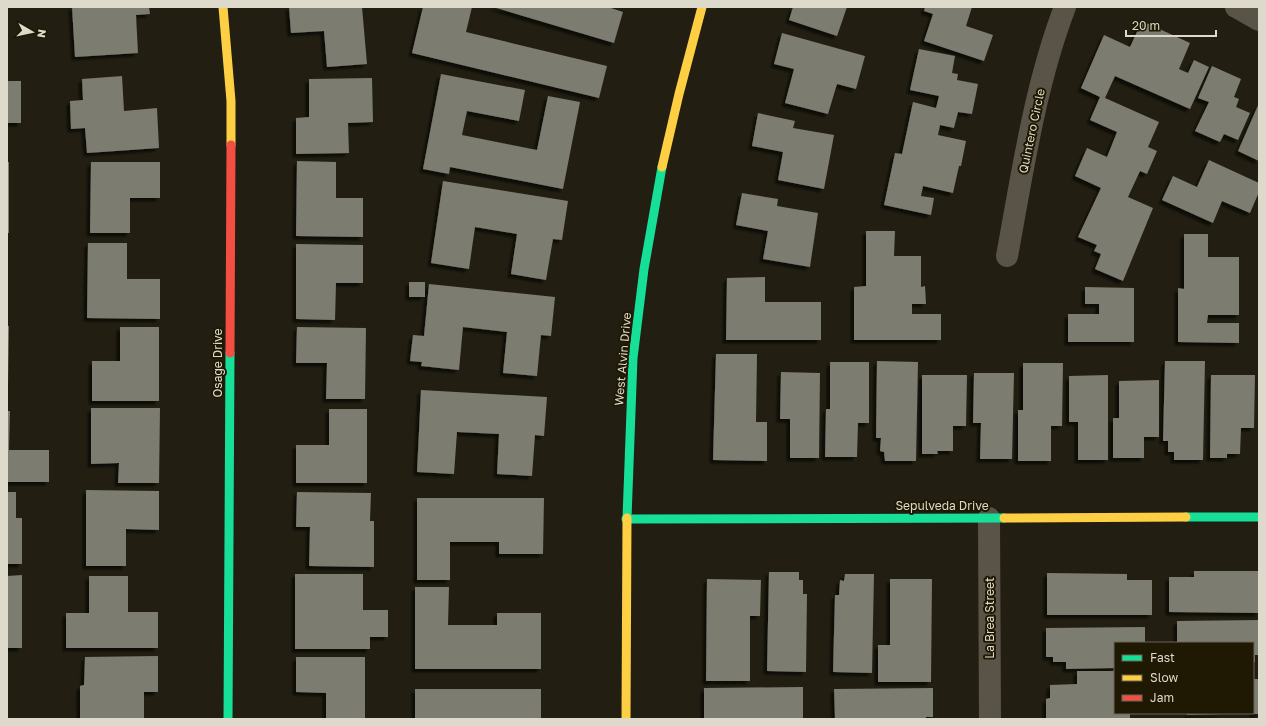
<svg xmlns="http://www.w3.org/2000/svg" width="1266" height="726" font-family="'Golos Text',sans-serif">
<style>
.building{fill:#7d7b70;filter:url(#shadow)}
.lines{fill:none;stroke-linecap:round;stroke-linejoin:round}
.street{stroke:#5a5448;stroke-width:22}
.fast{stroke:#16e098;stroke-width:9}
.slow{stroke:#ffcf43;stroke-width:9}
.jam{stroke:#f24e42;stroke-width:9}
.labels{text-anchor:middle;stroke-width:4;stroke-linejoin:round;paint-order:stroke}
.street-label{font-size:12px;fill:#dddacc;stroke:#1f1904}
</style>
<defs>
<filter id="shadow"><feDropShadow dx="-3.5" dy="3.5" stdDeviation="1" flood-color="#0009"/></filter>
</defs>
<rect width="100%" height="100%" fill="#221f12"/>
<g class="building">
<polygon points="72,7 149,7 150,14 136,15 138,53 75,57"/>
<polygon points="289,7 362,7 367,64 327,67 324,31 291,33"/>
<polygon points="423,7 472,7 466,32 607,66 599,98 412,53"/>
<polygon points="493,7 608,7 623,12 614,43"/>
<polygon points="793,7 847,7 837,36 789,20"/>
<polygon points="925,7 972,7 966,26 993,35 984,61 924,41 933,14 924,11"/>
<polygon points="1142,21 1190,43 1179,69 1188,73 1194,60 1209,67 1190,109 1115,76 1105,98 1159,122 1148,147 1157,151 1147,174 1140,171 1128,197 1153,208 1123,281 1095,269 1101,254 1094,251 1097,245 1078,237 1101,188 1075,176 1087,148 1107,157 1117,132 1090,120 1100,97 1081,88 1104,35 1130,47"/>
<polygon points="782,33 865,56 856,89 837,84 828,114 785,103 794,69 774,64"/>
<polygon points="919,49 955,56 952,73 958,74 957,80 978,84 972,114 958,112 954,128 940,125 938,135 966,141 961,166 959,166 953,193 923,186 921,196 934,198 931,215 884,205 895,153 902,154 913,102 936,108 939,96 910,90"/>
<polygon points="1212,66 1241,79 1234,97 1239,99 1236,107 1250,113 1238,140 1224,134 1220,142 1195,131 1209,102 1198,98"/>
<polygon points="441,74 525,90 519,121 467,111 462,135 537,150 548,96 580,102 563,189 450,167 449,174 423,169"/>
<polygon points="122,76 124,111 157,108 159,148 87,153 85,128 71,129 70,101 83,100 82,79"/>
<polygon points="372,78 373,122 348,123 349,153 296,154 296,118 309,117 309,79"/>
<rect x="7" y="81" width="14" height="42"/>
<polygon points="1259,103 1259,161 1238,151"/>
<polygon points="758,113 795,121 793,128 834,135 824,189 778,180 783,152 752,146"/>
<polygon points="1209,160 1259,183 1259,192 1250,213 1222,201 1213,223 1162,200 1173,176 1197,187"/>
<polygon points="297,161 336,162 336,198 363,198 363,237 296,236"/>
<rect x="7" y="162" width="2" height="71"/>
<polygon points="91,162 160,162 160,198 130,198 130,233 90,233"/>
<polygon points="443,181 568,201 562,240 553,239 546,280 511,274 517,234 475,227 469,269 431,263"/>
<polygon points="742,193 778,199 777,206 818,213 810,267 763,259 768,231 736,225"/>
<polygon points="866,231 895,231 894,256 921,256 921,287 925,286 926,304 912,304 912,314 941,314 941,340 854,340 854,287 866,286"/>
<polygon points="1184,234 1208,234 1208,257 1239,257 1239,315 1208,315 1207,323 1239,323 1239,343 1178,342 1178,288 1184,289"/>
<polygon points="88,243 127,243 127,279 160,279 160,319 87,318"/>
<polygon points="296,244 363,245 363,283 336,283 335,320 296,319"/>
<polygon points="765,277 765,302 821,302 821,340 726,340 727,278"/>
<rect x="409" y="282" width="16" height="15"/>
<polygon points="429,284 555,297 551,336 541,335 537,376 503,373 507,332 463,327 459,370 421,366 422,362 410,361 413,335 424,336"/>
<polygon points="1085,287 1134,288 1134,342 1068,342 1068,314 1099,314 1099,304 1085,304"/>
<polygon points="7,326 9,326 8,386 7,386"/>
<polygon points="120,327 159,327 159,401 92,401 92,361 120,361"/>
<polygon points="297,327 366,328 365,399 326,399 327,363 296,363"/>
<polygon points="716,354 757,354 756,422 767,422 767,461 713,460"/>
<polygon points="877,361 918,362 916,461 885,461 884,452 880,451 881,438 876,438"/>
<polygon points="1165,361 1205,361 1203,460 1174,460 1174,452 1168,452 1168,441 1163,441"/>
<polygon points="830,362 869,362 869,423 858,423 857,457 825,457 826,409 830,409"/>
<polygon points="1023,363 1063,363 1062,426 1051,426 1051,461 1018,461 1018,410 1023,410"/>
<polygon points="781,372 820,373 819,458 790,458 790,419 780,419"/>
<polygon points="974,373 1014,373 1012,459 980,459 981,423 973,423"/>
<polygon points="922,375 967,375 966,426 953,426 953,451 937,451 938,454 922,454"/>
<polygon points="1108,375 1108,460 1078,460 1078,422 1069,422 1069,376"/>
<polygon points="1211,375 1255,375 1254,428 1241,428 1240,454 1227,454 1227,458 1210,458"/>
<polygon points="1159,380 1159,437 1144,437 1144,458 1113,458 1113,418 1119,418 1119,381"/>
<polygon points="421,390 547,397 544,436 535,435 532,476 497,474 499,434 457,432 454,474 417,472"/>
<polygon points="91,408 160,408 159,483 118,483 119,463 91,464"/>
<polygon points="329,409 367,409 367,483 296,483 296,445 329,445"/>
<polygon points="7,411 10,411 9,450 49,450 49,482 7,482"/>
<polygon points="86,490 159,491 159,530 126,529 126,566 86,566"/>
<polygon points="7,492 16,492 16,518 22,518 22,564 7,564"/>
<polygon points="297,492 371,493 370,521 374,521 374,567 309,566 310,527 296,527"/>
<polygon points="417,498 544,498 543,554 499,554 499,542 450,542 450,580 417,580"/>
<polygon points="1194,571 1259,571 1259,613 1169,612 1169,577 1194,577"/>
<polygon points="769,572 799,572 799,580 803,580 803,594 807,594 806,672 767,671"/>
<polygon points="1047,573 1127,574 1127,580 1152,580 1152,615 1047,615"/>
<polygon points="295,574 363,574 363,610 388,610 388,637 370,637 370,649 295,649"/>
<polygon points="845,574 874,574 872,673 833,672 835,595 839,595 840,580 844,581"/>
<polygon points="22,575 22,648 7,648 7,576"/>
<polygon points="89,576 128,576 128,612 158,612 158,648 66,648 66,613 89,613"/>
<polygon points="707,579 761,580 760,616 750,616 750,681 706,681"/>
<polygon points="890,579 932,579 931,682 878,682 878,645 890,645"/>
<polygon points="415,587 449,587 448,625 497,625 497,613 541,613 541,669 415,669"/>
<polygon points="1259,620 1259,655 1255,655 1255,662 1253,662 1253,643 1177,643 1177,621"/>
<polygon points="1145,627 1145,643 1115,643 1115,668 1066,669 1066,662 1053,662 1053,657 1046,657 1046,628"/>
<polygon points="158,656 158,692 144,692 144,719 80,719 80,686 84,685 85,657"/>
<polygon points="296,657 365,657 365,719 326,719 326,693 296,692"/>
<polygon points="1077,671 1115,671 1115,713 1130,713 1130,718 1046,719 1046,699 1050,698 1050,685 1077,684"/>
<rect x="1253" y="679" width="6" height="35"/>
<polygon points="803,687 803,719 704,718 704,688"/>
<polygon points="933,688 933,717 926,717 926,719 835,719 834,689"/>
<rect x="415" y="689" width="126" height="30"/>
<polygon points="1187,713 1222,713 1222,714 1187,715"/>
</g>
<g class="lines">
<g class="street">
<polyline points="1236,7 1259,20"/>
<path d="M 1007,256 C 1022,175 1035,85 1065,7"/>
<polyline points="989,518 990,719"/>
</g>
<g class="fast">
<polyline points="1186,517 1259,517"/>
<polyline points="627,518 633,358 644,269 662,167"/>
<polyline points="626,519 1004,518"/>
<polyline points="228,719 230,353"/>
</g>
<g class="slow">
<polyline points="223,7 231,101 231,145"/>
<polyline points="662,167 679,94 702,7"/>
<polyline points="1004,518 1186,517"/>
<polyline points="626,719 627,518"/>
</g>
<polyline class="jam" points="230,353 231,145"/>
</g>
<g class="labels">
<g class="street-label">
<text transform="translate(1032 131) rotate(-78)" y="4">Quintero Circle</text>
<text transform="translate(623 359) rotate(-85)" y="4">West Alvin Drive</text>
<text transform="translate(218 363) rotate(-90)" y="4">Osage Drive</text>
<text x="942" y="510">Sepulveda Drive</text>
<text transform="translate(990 618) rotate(-90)" y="4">La Brea Street</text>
</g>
</g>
<rect width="1266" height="726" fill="none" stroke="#dddacc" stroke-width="16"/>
<rect x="1114" y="642" width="140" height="72" fill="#1f1904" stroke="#6b6654"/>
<rect x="1122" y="655" width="20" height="6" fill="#16e098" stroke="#6b6654"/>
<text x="1150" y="662" font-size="12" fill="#dddacc">Fast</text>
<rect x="1122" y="675" width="20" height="6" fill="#ffcf43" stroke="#6b6654"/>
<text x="1150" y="682" font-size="12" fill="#dddacc">Slow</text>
<rect x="1122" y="695" width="20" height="6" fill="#f24e42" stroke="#6b6654"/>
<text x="1150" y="702" font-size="12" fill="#dddacc">Jam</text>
<g transform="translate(32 32) rotate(99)" stroke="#1f1904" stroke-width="3" paint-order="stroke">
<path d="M0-3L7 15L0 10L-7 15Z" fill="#dddacc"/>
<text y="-6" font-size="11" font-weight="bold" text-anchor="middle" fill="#dddacc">N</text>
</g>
<path d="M1126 30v6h90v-6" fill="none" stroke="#dddacc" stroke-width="2"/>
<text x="1132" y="30" font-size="12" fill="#dddacc" stroke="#1f1904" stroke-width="3" paint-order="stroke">20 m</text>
</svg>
